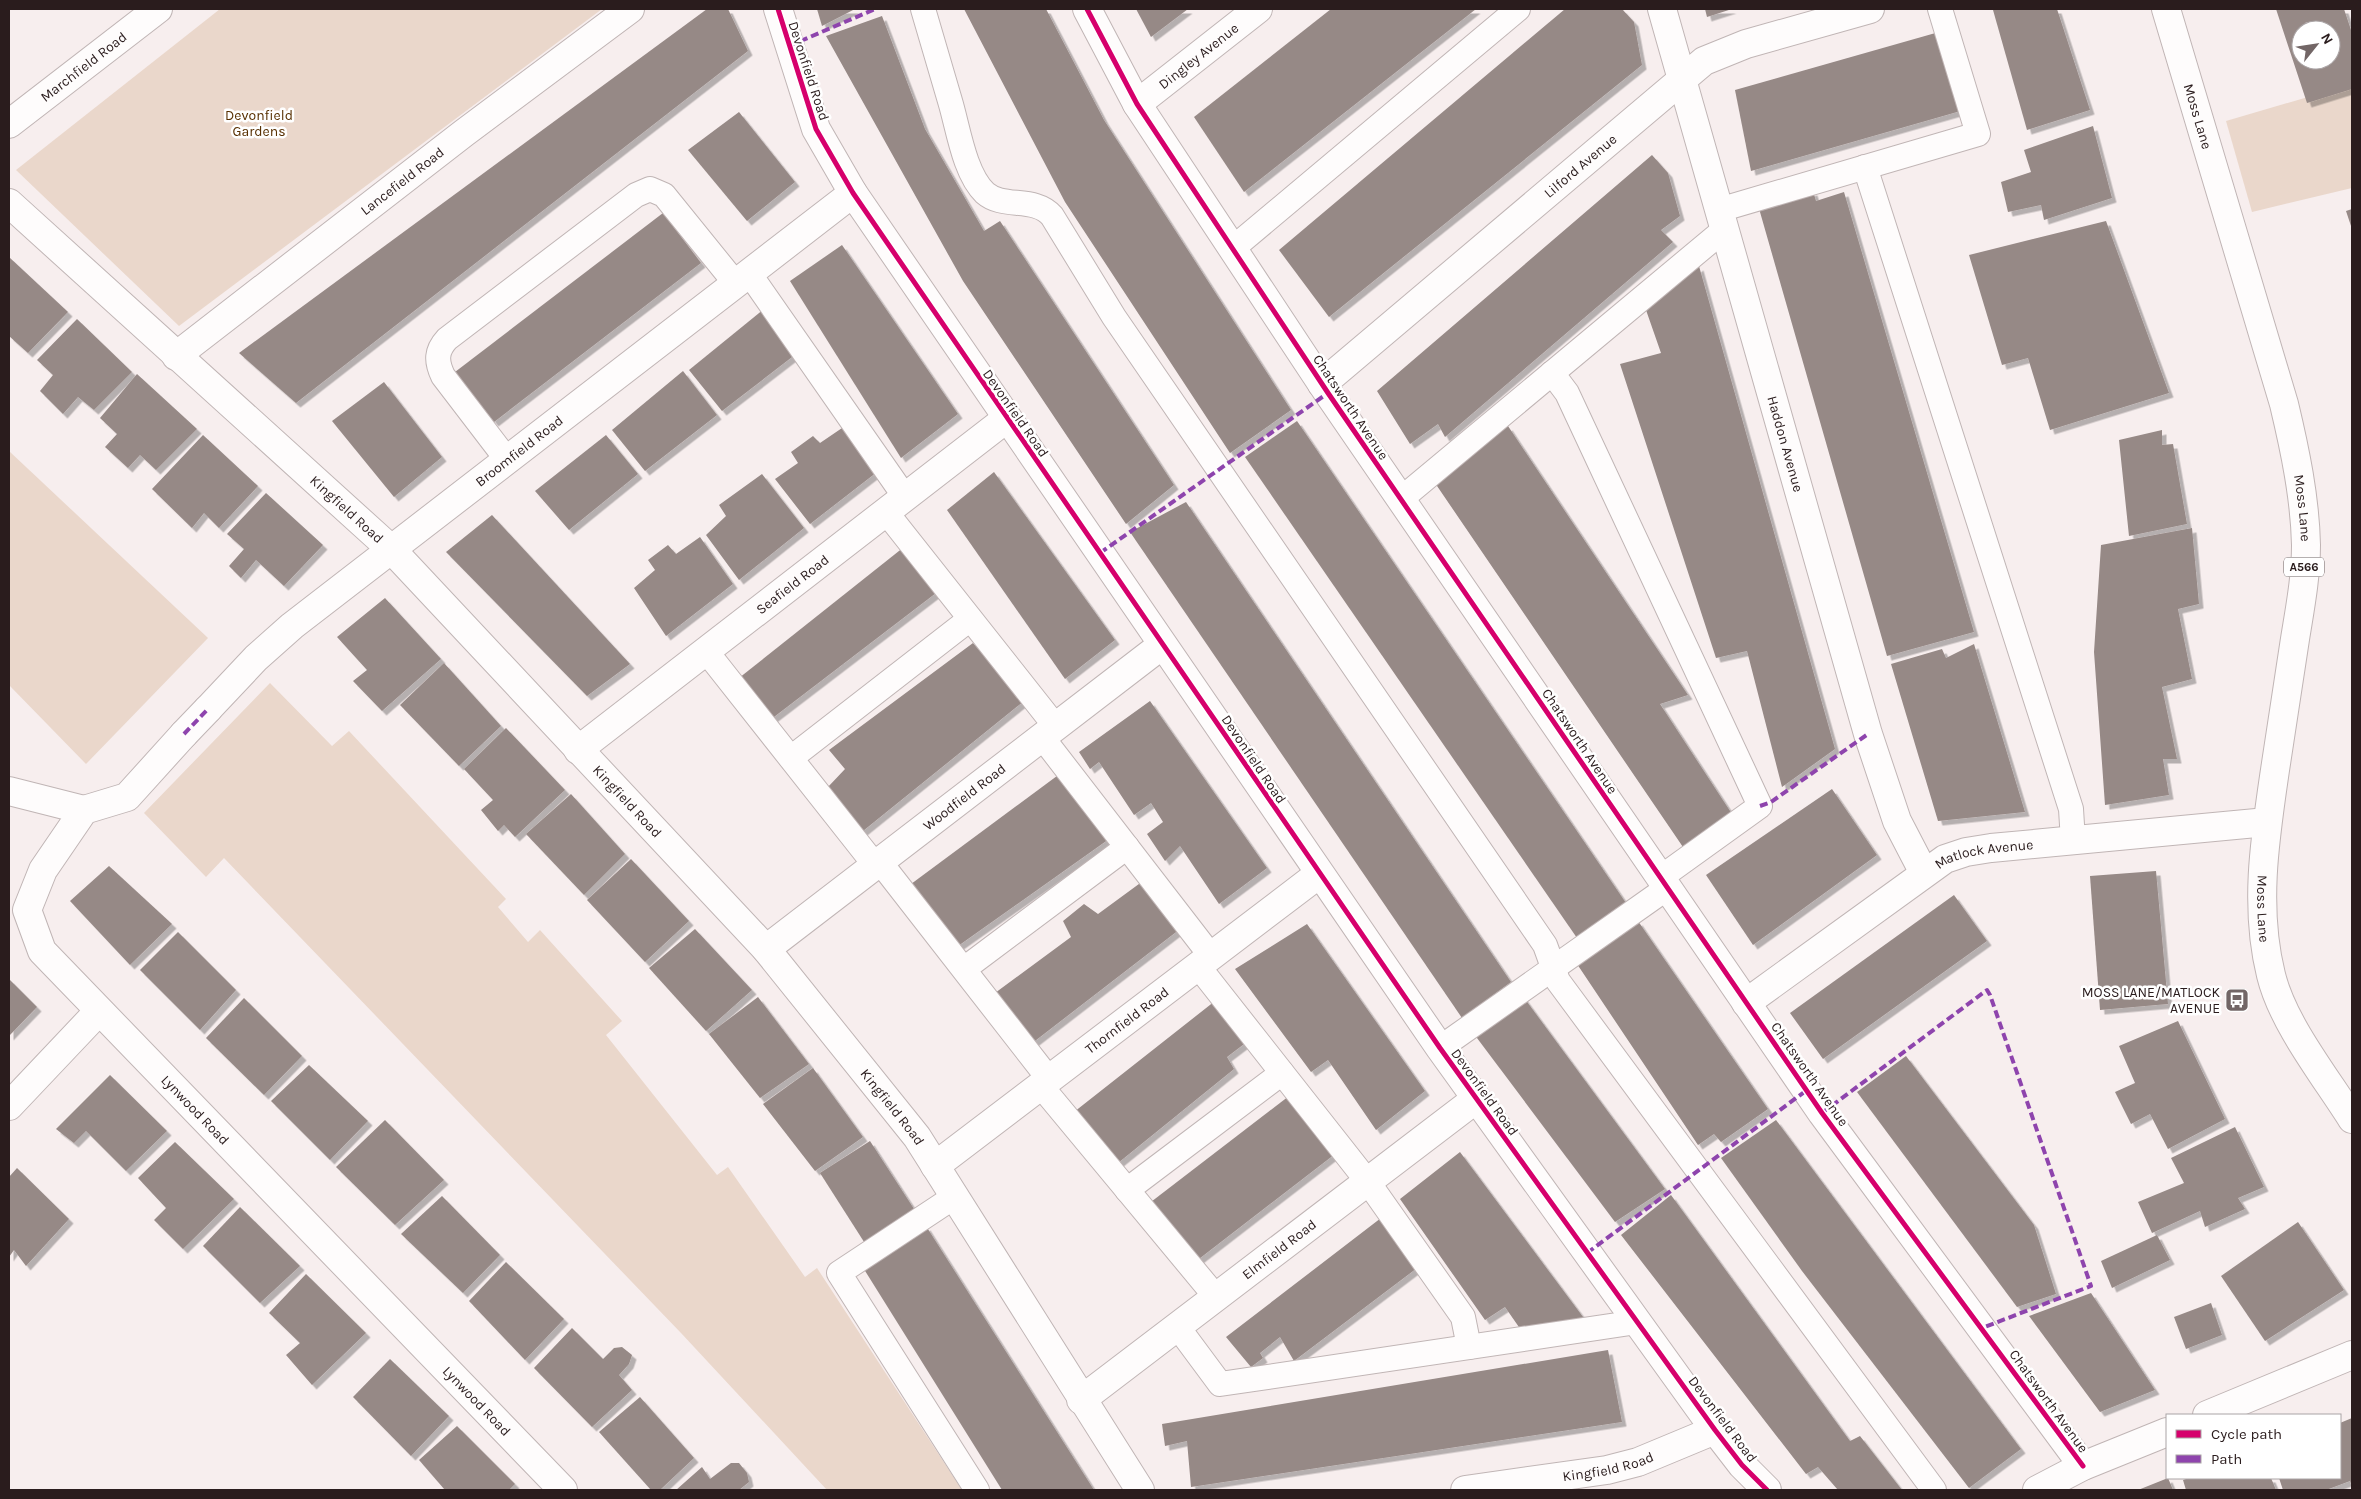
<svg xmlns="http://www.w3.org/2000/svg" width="2361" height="1499" font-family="Karla,sans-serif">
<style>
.green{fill:#ead7cb}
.building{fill:#968986;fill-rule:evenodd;filter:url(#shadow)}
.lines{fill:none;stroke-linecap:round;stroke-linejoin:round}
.service-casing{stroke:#c0b5b5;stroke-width:26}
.pedestrian-casing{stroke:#c0b5b5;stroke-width:30}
.minor-casing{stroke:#c0b5b5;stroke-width:30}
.primary-casing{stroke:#c0b5b5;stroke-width:30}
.service{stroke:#fefcfc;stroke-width:24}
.pedestrian{stroke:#fefcfc;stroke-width:28}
.minor{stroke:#fefcfc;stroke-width:28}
.primary{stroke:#fefcfc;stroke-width:28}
.quiet{stroke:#8e44ad;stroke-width:4;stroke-dasharray:8 4;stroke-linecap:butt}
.cycleway-casing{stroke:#fff;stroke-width:8}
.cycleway{stroke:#d6006c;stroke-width:5}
.labels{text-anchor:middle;stroke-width:5;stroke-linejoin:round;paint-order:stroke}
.shield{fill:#fff;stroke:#6a6061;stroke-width:1}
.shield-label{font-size:12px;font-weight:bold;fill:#2a1c1d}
.street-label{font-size:14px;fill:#2a1c1d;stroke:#fff}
.park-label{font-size:14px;fill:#572f00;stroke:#fff}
.poi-label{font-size:14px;fill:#2a1c1d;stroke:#fff;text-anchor:end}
</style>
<defs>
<filter id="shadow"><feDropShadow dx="4.5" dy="4.5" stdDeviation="0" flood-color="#0004"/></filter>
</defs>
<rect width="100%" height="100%" fill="#f7eeee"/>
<g class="green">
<polygon points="220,9 602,9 179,326 16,170"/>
<polygon points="2352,84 2352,188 2252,212 2226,121"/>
<polygon points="9,451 208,638 86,764 9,685"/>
<polygon points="270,683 332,746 349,731 506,899 498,907 528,942 540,930 622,1021 606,1035 717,1175 728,1167 805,1277 817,1268 962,1490 827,1490 681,1333 224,858 206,877 144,813"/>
</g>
<g class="building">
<polygon points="707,9 728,9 748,51 296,403 239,353"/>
<polygon points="817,9 855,9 822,26"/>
<polygon points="964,9 1046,9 1104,120 1291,410 1230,453 1065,202"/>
<polygon points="1136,9 1188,9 1151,37"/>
<polygon points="1331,9 1476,9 1244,192 1194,117"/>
<polygon points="1565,9 1622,9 1634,22 1642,65 1329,317 1279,250"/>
<polygon points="1705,9 1732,9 1707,17"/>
<polygon points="1999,9 2057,9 2090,110 2027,130 1993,10"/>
<path d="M 2276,9 L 2344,9 L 2352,33 L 2352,89 L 2307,103 ZM 2301,30 L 2331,30 L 2331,60 L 2301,60 Z"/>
<polygon points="882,16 925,129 984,231 1000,221 1174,485 1126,524 963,281 826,36"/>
<polygon points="1939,32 1964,110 1751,171 1735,90"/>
<polygon points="739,112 795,182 747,221 688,150"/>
<polygon points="2093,126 2112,198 2044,220 2041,205 2008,212 2001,182 2031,172 2024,150"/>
<polygon points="1652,155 1668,173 1680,216 1661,230 1673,242 1445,437 1438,424 1410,444 1377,391"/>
<polygon points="1813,191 1816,201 1844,192 1974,632 1887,656 1758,205"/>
<polygon points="2352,209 2352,229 2346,211"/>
<polygon points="663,213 701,263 494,422 455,372"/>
<polygon points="2106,221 2169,393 2050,430 2028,358 2002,365 1969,255"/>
<polygon points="842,245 958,414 901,458 790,281"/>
<polygon points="9,257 68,312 28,353 9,336"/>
<polygon points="1699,266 1835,749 1782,787 1747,651 1716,658 1620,364 1661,353 1646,310"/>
<polygon points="764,309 796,354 722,411 689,370"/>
<polygon points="77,319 132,372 94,410 78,397 63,414 40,391 53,375 37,360"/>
<polygon points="683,371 717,415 645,471 612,430"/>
<polygon points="137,374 197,429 156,470 140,455 128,468 105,447 117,434 100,418"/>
<polygon points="384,382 442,457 394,497 332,421"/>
<polygon points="1297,421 1626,903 1577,938 1245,457"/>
<polygon points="845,426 877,472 810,524 775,479 798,463 791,452 813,436 820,443"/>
<polygon points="1508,426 1688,695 1660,704 1732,814 1685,850 1435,483"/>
<polygon points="2162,430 2162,445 2173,444 2187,524 2129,536 2119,440"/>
<polygon points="203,435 258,486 219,528 204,513 192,528 152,489"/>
<polygon points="606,435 638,474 569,530 535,491"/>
<polygon points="994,472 1115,640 1065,679 947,510"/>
<polygon points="762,474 804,528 739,580 706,535 726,516 719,505"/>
<polygon points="266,493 323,545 284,586 256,560 241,578 229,566 244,549 227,534"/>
<polygon points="1186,502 1511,982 1462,1018 1130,532"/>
<polygon points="492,515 630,664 587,696 446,552"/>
<polygon points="2192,528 2199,604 2178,609 2192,679 2162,687 2177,759 2163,759 2169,795 2105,805 2094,652 2101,545"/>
<polygon points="700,537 733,584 666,636 634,588 655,570 648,560 668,545 676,554"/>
<polygon points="904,547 936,593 770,720 739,678"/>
<polygon points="385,598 441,659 382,711 353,681 367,670 337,637"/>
<polygon points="973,643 1024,701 858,835 828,787 845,769 829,750"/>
<polygon points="1974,644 2025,812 1938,821 1891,664 1942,649 1946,658"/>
<polygon points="444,663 501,726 459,766 400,705"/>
<polygon points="1150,701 1267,868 1219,904 1180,846 1165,861 1147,834 1163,822 1151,803 1134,815 1099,762 1090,769 1079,752"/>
<polygon points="506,728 565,790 515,837 504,825 498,831 481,810 493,800 464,769"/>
<polygon points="1061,773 1109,839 958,946 907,887"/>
<polygon points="1832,789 1877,855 1753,945 1706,875"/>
<polygon points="571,794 625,854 584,895 526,834"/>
<polygon points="631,859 689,921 645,962 587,900"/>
<polygon points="109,866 172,924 130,965 70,901"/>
<polygon points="2156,871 2168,1004 2100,1010 2090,876"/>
<polygon points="1143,881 1180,929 1031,1044 995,993 1071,937 1063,921 1084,904 1098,914"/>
<polygon points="1954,895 1987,941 1823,1059 1790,1013"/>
<polygon points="1638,921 1768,1109 1721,1142 1714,1134 1698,1145 1575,961"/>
<polygon points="1307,924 1425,1091 1376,1130 1328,1060 1311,1072 1235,969"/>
<polygon points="695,929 752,990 706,1031 649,968"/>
<polygon points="178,932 236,990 200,1030 140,970"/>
<polygon points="9,979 37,1007 9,1036"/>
<polygon points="1522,995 1665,1189 1615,1222 1474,1034"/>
<polygon points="758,997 809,1064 760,1098 709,1034"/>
<polygon points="244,998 302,1056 264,1095 206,1038"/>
<polygon points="1215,1001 1248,1041 1227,1057 1234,1069 1118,1163 1074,1112"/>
<polygon points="2178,1021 2225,1119 2168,1149 2150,1114 2131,1124 2115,1092 2135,1083 2119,1046"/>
<polygon points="1906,1056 2034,1225 2056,1294 2017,1307 1857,1092"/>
<polygon points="309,1065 368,1121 330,1160 271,1101"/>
<polygon points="813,1068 863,1137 815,1171 763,1104"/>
<polygon points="110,1075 167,1131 126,1171 86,1131 74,1143 56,1129"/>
<polygon points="1289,1096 1335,1154 1195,1262 1147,1205"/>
<polygon points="385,1120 444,1180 395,1225 336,1167"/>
<polygon points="1776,1120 2021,1449 1969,1488 1802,1271 1721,1158"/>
<polygon points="2235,1127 2264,1187 2238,1198 2245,1209 2205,1227 2200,1211 2152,1233 2138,1202 2184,1183 2171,1158"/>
<polygon points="870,1141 916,1212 866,1245 820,1173"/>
<polygon points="175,1142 234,1199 183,1249 154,1220 166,1208 138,1178"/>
<polygon points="1460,1152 1586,1321 1521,1330 1505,1307 1485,1320 1400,1199"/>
<polygon points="17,1168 69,1219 26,1266 14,1250 9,1257 9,1177"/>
<polygon points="1671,1195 1850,1441 1860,1436 1902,1490 1838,1490 1818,1467 1806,1474 1621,1235"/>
<polygon points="442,1196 500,1255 463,1293 401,1234"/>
<polygon points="240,1207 300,1266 260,1303 203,1246"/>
<polygon points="1381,1218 1417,1268 1294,1361 1280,1337 1260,1353 1263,1358 1251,1367 1226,1337"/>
<polygon points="2298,1222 2344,1290 2265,1341 2221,1276"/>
<polygon points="926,1226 1094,1490 1002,1490 862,1266"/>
<polygon points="2157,1235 2170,1260 2112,1288 2101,1261"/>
<polygon points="506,1262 564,1319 525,1360 469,1301"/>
<polygon points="306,1274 366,1333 312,1385 286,1355 300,1343 269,1313"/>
<polygon points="2091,1293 2155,1390 2100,1412 2029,1316"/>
<polygon points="2211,1303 2222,1335 2186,1349 2174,1317"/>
<polygon points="572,1328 603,1359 614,1348 622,1347 632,1355 629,1364 619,1375 632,1390 592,1427 534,1368"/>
<polygon points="1608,1350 1622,1422 1191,1487 1187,1441 1165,1446 1162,1424"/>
<polygon points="390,1359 449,1416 411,1456 353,1397"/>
<polygon points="640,1397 694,1458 660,1490 651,1490 599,1432"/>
<polygon points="2352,1418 2352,1486 2350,1481 2326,1490 2283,1490 2279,1478 2340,1478 2340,1423"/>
<polygon points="457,1426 515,1484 509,1490 445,1490 419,1460"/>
<polygon points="731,1463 739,1463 747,1473 749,1482 739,1490 676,1490 702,1467 710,1479"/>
<polygon points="2168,1478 2173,1490 2138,1490"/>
<polygon points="2189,1478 2271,1478 2276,1490 2186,1490 2183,1480"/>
</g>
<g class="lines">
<g class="service-casing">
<g id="service">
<path d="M 923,9 C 932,39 941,70 950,101 C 958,127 964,173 985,193 C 1003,209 1035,196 1052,216 L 1114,317 L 1545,945 L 1558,981 L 1934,1490"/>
<polyline points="1865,167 2071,809 2073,841"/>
<polyline points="1719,210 1978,134 1940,9"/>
<polyline points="1232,249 1518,9"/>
<polyline points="749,273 905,497"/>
<polyline points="1552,373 1567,393 1760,806 1660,878"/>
<path d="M 508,461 L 443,376 C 436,361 436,351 447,339 L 636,195 L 650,189 L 664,195 L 736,284"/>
<polyline points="1401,499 1725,229"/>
<polyline points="886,512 1056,727"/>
<polyline points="706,651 875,865"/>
<polyline points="1042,737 1211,956"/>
<polyline points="791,758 970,619"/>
<polyline points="880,862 1049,1079"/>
<polyline points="1198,966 1368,1182 1463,1317 1469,1347"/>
<polyline points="964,969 1127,847"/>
<polyline points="1440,1048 1667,888"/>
<polyline points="1041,1086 1216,1297"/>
<polyline points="1127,1190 1282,1073"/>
<polyline points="954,1197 839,1273 977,1490"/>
<polyline points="1177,1326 1220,1384 1637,1322"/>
</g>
</g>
<g class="pedestrian-casing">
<polyline id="pedestrian" points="184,734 208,709"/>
</g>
<g class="minor-casing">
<g id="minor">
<polyline points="778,9 816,129 853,193 1440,1048 1715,1430 1742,1465 1767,1490"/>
<polyline points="1087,9 1137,104 1328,393 1822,1113 2083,1466"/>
<path id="s1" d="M 1662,9 L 1868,734 L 1897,821 L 1924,873"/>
<path id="s2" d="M 1137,104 L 1258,9"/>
<path id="s3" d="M 9,124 L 158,9"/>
<path id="s4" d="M 9,203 L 392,550 L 766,949 L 917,1137 L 1140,1490"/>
<path id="s5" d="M 176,356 L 464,133 L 630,9"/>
<path id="s6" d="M 1322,384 L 1704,61 L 1746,44 L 1870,9"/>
<path id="s7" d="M 208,709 L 256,658 L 292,626 L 853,193"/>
<path id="s8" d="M 184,734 L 127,797 L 84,810 L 43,870 L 27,910 L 42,951 L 563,1490"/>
<path id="s9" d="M 578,750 L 1006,419"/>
<polyline points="9,791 84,810"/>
<path id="s10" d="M 766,949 L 1162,645"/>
<path id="s11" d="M 1746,1003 L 1945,859 L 1966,852 L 1991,848 L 2267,822"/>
<polyline points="9,1106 98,1012"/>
<path id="s12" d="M 935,1166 L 1319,874"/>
<path id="s13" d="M 1081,1400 L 1476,1099"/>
<polyline points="2207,1415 2352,1355"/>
<path id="s14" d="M 1465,1490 L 1607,1470 L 1638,1462 L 1715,1430"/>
<polyline points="2037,1490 2083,1466 2167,1432"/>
</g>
</g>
<g class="primary-casing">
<g id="primary">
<path id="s15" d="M 2166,9 L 2284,404 C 2295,450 2305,498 2306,545 C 2306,577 2300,608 2295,639 C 2288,683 2282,726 2275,770 C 2265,838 2254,907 2271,975 C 2283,1024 2325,1076 2352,1119"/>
</g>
</g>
<use href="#service" class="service"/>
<use href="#pedestrian" class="pedestrian"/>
<use href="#minor" class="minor"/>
<use href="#primary" class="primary"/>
<g class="quiet">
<polyline points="789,46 875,9"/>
<polyline points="1100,553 1328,393"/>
<polyline points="184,734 208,709"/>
<polyline points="1760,806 1771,802 1868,734"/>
<polyline points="1822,1113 1987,990 1990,995 2091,1286 1982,1328"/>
<polyline points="1587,1253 1807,1090"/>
</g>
<g class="cycleway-casing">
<g id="cycleway">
<polyline points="778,9 816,129 853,193 1440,1048 1715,1430 1742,1465 1767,1490"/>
<polyline points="1087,9 1137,104 1328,393 1822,1113 2083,1466"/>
</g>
</g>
<use href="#cycleway" class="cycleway"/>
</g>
<defs>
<g id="bus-square" transform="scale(1.25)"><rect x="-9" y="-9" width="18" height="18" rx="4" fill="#726666" stroke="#fff"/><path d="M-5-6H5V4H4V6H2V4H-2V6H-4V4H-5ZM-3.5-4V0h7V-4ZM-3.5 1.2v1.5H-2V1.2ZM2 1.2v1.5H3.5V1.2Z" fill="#fff"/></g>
</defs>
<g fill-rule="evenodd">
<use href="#bus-square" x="2237" y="1000"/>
</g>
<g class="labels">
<rect class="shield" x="2284" y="557.5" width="40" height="19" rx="4"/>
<g class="shield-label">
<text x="2304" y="571">A566</text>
</g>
<g class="street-label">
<text dy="5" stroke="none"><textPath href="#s2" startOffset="78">Dingley Avenue</textPath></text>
<text dy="5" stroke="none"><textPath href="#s3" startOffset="94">Marchfield Road</textPath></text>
<text transform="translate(809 71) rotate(72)" y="5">Devonfield Road</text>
<text dy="5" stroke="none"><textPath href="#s15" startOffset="112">Moss Lane</textPath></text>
<text dy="5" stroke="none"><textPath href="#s6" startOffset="338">Lilford Avenue</textPath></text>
<text dy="5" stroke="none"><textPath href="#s5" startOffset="286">Lancefield Road</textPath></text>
<text transform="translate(1351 407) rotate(56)" y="5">Chatsworth Avenue</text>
<text transform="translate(1016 413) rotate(55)" y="5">Devonfield Road</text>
<text dy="5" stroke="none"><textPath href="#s1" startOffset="452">Haddon Avenue</textPath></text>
<text dy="5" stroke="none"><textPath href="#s7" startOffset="405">Broomfield Road</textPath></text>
<text dy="5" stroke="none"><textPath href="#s15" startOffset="518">Moss Lane</textPath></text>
<text dy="5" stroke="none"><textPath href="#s4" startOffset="456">Kingfield Road</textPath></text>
<text dy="5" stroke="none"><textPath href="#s9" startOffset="271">Seafield Road</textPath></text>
<text transform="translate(1580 741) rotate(56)" y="5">Chatsworth Avenue</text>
<text transform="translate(1254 759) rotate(56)" y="5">Devonfield Road</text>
<text dy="5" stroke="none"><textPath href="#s10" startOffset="250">Woodfield Road</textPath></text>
<text dy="5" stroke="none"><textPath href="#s4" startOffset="861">Kingfield Road</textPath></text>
<text dy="5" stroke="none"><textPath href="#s11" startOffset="285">Matlock Avenue</textPath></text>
<text dy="5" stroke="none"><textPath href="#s15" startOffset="922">Moss Lane</textPath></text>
<text dy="5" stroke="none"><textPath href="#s12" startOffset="241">Thornfield Road</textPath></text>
<text transform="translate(1810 1074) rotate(55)" y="5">Chatsworth Avenue</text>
<text transform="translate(1485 1092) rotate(54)" y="5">Devonfield Road</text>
<text dy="5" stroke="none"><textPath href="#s4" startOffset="1266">Kingfield Road</textPath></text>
<text dy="5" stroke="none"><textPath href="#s8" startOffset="510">Lynwood Road</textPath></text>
<text dy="5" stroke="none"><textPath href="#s13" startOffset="249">Elmfield Road</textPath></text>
<text dy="5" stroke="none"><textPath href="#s8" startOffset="915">Lynwood Road</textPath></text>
<text transform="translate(2049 1401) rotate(54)" y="5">Chatsworth Avenue</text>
<text transform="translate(1723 1419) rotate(53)" y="5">Devonfield Road</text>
<text dy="5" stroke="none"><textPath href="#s14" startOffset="145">Kingfield Road</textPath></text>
</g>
<g class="park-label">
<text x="259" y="120">Devonfield<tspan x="259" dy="16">Gardens</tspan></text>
</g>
<g class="poi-label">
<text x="2220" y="997">MOSS LANE/MATLOCK<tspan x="2220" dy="16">AVENUE</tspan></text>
</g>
</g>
<rect width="2361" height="1499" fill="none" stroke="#2a1c1d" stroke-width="20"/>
<rect x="2166" y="1414" width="175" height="65" fill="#ffffff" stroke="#aaa4a5"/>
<rect x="2176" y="1430" width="25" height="8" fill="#d6006c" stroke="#aaa4a5"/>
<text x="2211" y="1439" font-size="15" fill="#2a1c1d">Cycle path</text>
<rect x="2176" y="1455" width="25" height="8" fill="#8e44ad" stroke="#aaa4a5"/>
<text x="2211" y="1464" font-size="15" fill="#2a1c1d">Path</text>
<g transform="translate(2316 45) rotate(60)"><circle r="24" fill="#ffffff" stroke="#aaa4a5"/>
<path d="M0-4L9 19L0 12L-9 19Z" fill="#726666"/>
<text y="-8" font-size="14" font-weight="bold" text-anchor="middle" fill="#2a1c1d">N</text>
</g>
</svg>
